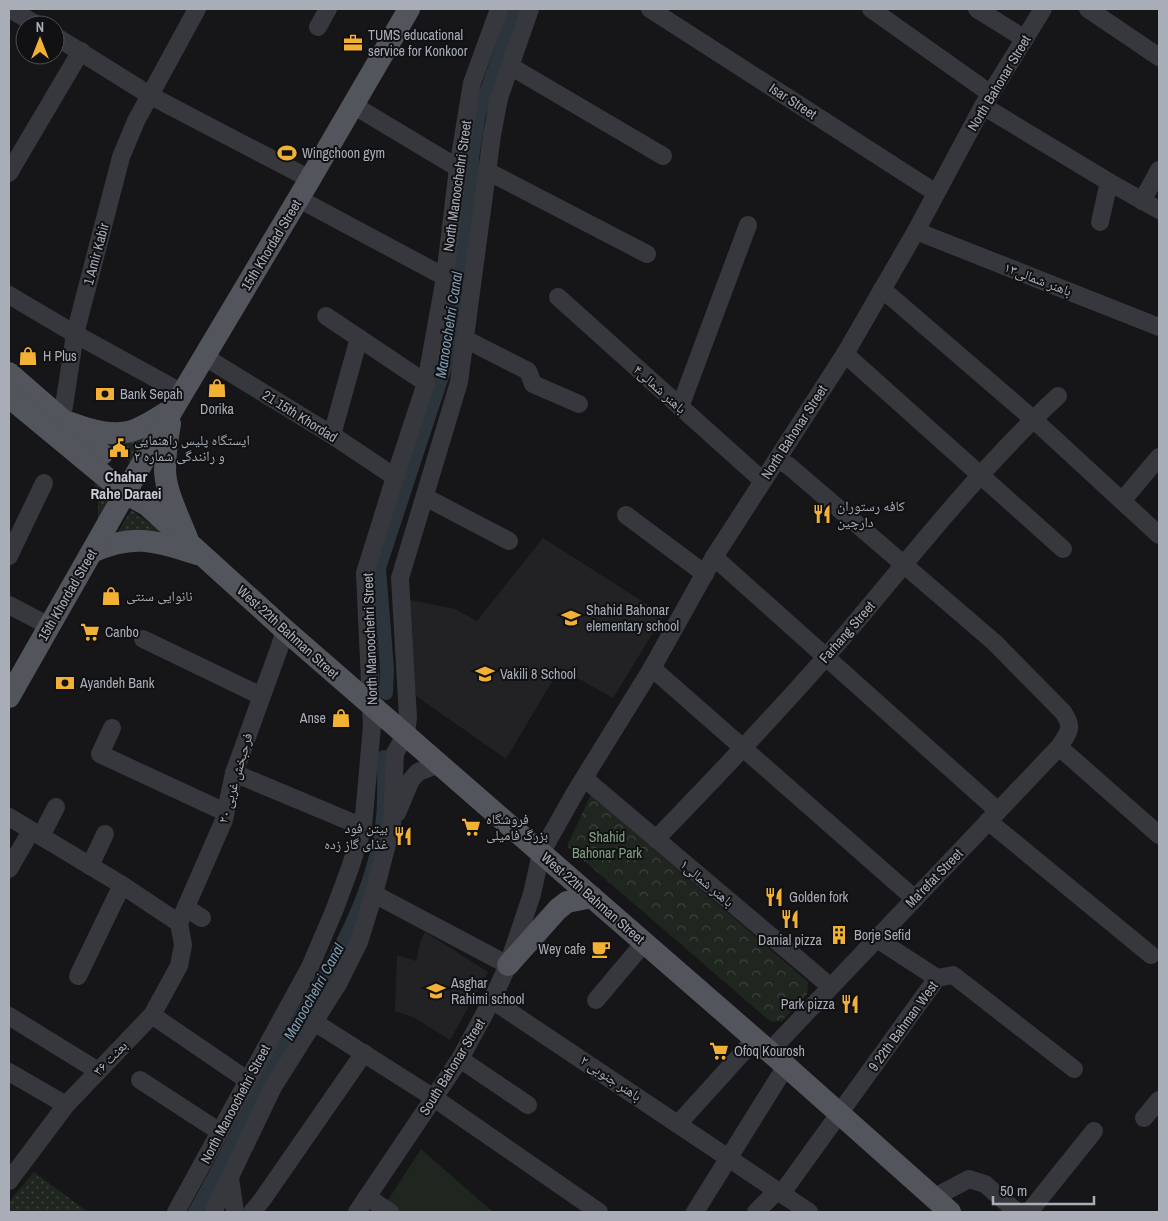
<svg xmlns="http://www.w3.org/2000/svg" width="1168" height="1221" font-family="'Archivo Narrow','Noto Naskh Arabic',sans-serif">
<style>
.built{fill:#222225}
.grass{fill:url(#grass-dots)}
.park{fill:url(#park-crowns)}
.pitch{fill:#1e261f}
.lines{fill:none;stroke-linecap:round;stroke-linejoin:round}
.canal{stroke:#2c353c;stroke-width:14}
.minor{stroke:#37383d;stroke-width:18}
.major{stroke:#53555c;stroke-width:22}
.labels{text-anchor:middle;stroke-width:4;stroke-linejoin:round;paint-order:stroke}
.poi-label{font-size:14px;fill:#a8adb8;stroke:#111113;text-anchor:start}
.street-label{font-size:14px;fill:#a8adb8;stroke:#111113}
.park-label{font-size:14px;fill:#7fa381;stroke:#111113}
.water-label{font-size:15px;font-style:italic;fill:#7f9bb3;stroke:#111113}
.neighbourhood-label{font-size:15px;font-weight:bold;fill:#c9ccd4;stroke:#111113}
</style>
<defs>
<pattern id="grass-dots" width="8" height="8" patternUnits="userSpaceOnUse" patternTransform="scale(1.25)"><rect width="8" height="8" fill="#1e261f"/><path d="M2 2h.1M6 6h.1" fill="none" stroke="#3c433d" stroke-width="1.8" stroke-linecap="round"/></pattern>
<pattern id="park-crowns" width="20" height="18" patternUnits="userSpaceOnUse" patternTransform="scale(1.25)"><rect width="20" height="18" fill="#1e261f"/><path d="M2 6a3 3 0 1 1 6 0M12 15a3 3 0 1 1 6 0" fill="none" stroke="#3c433d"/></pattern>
</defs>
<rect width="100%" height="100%" fill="#161618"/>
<g class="built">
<polygon points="543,538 664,615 613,698 560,668 506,759 416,696 405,599 455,609 477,621"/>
<polygon points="425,932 488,972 450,1040 413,1017 395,1011 397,955 416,961 420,943"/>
</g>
<g class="grass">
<polygon points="149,432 131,463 101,443"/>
<polygon points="94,481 112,497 98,526 98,502"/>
<polygon points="131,510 167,535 116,535"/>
<polygon points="34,1172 88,1212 9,1212 9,1202"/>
</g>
<polygon class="park" points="591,795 808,982 807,994 782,1021 771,1022 567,846"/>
<polygon class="pitch" points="421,1149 493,1212 400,1212 386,1203"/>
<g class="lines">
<g class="canal">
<polyline points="386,693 387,669 379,568 445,367 472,181 472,158 479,114 515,9"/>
<path d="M 195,1212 C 222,1164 247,1114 274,1065 C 317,986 373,910 383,818 C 385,798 384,777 384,757"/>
</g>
<g class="minor">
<polyline points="10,9 37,25"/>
<polyline points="650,9 936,193"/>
<polyline points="871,9 991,94"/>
<polyline points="977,9 1025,39"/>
<polyline points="1088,9 1159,57"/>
<polyline points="318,27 328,9"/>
<polyline points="55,36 151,96 310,179"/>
<polyline points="510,66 663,156"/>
<polyline points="353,105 458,168"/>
<polyline points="983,106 1109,182 1159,210"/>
<polyline points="487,171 647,254"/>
<polyline points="9,173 81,51"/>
<polyline points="299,199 445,277"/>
<polyline points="1142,201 1159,170"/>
<polyline points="1100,222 1109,182"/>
<polyline points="916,231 1159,327"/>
<polyline points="882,289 1033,419 1159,535"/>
<polyline points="9,295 75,334 184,394"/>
<polyline points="558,297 762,480"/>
<polyline points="326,316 426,383"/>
<polyline points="465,339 528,371 533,384 579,404"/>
<polyline points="845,354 1063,549"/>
<polyline points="205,357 332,435 395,477"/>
<polyline points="680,407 748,225"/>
<polyline points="62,419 75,334 121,157 136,121 197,9"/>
<polyline points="332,435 359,338"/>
<polyline points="425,497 509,541"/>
<polyline points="1122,501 1159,457"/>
<polyline points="626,515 705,574"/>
<polyline points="9,556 44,483"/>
<polyline points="714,557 998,811"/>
<polyline points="9,605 49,626"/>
<polyline points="143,639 261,696"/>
<polyline points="652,668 915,899"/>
<polyline points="112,728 100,754 225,812"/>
<polyline points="1059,747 1159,835"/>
<polyline points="234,773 363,827"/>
<polyline points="584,778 831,987"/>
<polyline points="397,813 411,780 418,772 439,764"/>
<polyline points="9,817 122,885 179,923"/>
<polyline points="988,821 1151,955"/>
<polyline points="41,836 56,807"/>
<path d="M 656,839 C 720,773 784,706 844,636 C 913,555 979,469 1058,396"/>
<polyline points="90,866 105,834"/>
<polyline points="9,869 31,831"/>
<polyline points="374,894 508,965"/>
<polyline points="186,908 202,918"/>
<polyline points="179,923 224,820 234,773 280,646 285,630"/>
<polyline points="877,939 937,978"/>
<polyline points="78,976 122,885"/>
<polyline points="492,1000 809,1212"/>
<polyline points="596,1000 644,943"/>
<polyline points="152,1015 247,1080"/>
<polyline points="9,1016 98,1071"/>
<polyline points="314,1022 434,1098 599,1212"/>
<path d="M 769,1052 L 1059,747 C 1069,732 1074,728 1063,712 L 994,642 L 789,466 L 777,459"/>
<polyline points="460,1059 528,1105"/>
<polyline points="9,1072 66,1105"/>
<polyline points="140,1080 220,1132"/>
<polyline points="1144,1118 1159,1100"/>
<polyline points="678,1124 755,1039"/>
<polyline points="230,1178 235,1212"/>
<polyline points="9,1181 66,1105 152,1015 179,966 183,945 179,923"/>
<polyline points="782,1193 937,978 953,975 1074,1069"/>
<polyline points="367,1197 390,1212"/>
<polyline points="933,1198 969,1179 985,1184 1017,1212"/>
<polyline points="176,1212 310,967 334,911 350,868 363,827 372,726 365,573 395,477 426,383 445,277 458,168 472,83 499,9"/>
<polyline points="213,1212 273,1087 338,984 359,942 374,894 392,825 395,753 406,734 408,718 400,578 459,382 492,135 499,98 530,9"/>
<polyline points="252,1212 262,1200 364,1053"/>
<polyline points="357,1212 460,1059 492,1000 508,965 532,894 541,853 576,791 652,668 714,557 845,354 916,231 983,106 1043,9"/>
<polyline points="695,1212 786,1066"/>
<polyline points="756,1212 777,1191"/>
<polyline points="1029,1212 1094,1131"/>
</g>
<g class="major">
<polyline points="9,373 102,454"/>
<polyline points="9,397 125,493 147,505 285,630 786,1066 950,1212"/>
<path d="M 71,423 C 92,431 116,438 137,429 C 149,424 161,416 172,409"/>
<path d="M 170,424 C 167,440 165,455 165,471 C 166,493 179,517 187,538"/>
<path d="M 92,552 C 134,533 155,541 197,554"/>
<polyline points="9,697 173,409 310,179 409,9"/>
<polyline points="508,965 558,909 567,902 592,897"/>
</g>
</g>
<defs>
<g id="office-bare" transform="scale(1.5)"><path d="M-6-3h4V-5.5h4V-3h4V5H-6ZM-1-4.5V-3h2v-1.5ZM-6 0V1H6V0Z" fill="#f2b134" stroke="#111113" stroke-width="2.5" paint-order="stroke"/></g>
<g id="stadium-bare" transform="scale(1.5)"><path d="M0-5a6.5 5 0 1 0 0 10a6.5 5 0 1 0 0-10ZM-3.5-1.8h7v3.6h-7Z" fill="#f2b134" stroke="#111113" stroke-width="2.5" paint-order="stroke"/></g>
<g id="shop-bare" transform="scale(1.5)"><path d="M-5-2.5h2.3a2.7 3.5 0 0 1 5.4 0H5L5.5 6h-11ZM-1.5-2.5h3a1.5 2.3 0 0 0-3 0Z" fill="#f2b134" stroke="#111113" stroke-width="2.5" paint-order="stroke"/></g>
<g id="bank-bare" transform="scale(1.5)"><path d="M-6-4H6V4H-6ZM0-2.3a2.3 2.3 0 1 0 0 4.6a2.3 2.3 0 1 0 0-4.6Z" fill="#f2b134" stroke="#111113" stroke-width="2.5" paint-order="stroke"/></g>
<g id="civic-bare" transform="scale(1.5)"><path d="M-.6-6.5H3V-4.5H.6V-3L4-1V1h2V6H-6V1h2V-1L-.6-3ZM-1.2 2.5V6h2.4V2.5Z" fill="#f2b134" stroke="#111113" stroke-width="2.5" paint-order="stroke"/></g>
<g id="restaurant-bare" transform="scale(1.5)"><path d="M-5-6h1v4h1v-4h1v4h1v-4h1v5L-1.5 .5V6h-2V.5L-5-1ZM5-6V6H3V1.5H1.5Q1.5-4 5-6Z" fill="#f2b134" stroke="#111113" stroke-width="2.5" paint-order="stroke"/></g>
<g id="school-bare" transform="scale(1.5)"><path d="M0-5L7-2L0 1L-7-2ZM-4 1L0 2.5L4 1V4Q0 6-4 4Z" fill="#f2b134" stroke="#111113" stroke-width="2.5" paint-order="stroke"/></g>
<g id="supermarket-bare" transform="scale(1.5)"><path d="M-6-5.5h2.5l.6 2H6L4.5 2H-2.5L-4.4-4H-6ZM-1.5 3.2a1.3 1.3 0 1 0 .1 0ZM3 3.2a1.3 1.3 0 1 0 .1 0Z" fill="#f2b134" stroke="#111113" stroke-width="2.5" paint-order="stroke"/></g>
<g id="building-bare" transform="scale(1.5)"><path d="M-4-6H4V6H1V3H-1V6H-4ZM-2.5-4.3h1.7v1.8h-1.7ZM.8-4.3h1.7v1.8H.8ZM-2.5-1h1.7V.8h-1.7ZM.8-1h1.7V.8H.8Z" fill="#f2b134" stroke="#111113" stroke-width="2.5" paint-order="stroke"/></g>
<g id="cafe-bare" transform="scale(1.5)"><path d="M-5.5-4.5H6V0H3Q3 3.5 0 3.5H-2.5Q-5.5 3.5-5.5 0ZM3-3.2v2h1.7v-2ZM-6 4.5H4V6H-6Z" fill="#f2b134" stroke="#111113" stroke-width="2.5" paint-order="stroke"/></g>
</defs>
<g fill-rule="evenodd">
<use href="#office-bare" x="353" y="43"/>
<use href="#stadium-bare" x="287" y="153"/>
<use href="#shop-bare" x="28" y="356"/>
<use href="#shop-bare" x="217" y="388"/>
<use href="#bank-bare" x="105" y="394"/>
<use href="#civic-bare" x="119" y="448"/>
<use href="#restaurant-bare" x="822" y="514"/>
<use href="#shop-bare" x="111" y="596"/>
<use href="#school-bare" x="571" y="618"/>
<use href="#supermarket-bare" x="90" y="632"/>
<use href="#school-bare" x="485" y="674"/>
<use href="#bank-bare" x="65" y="683"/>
<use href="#shop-bare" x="341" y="718"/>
<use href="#supermarket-bare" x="471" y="827"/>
<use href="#restaurant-bare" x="403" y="836"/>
<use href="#restaurant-bare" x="774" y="897"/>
<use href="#restaurant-bare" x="790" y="919"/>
<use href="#building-bare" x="839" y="935"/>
<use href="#cafe-bare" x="601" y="949"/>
<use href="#school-bare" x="436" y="991"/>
<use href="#restaurant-bare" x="850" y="1004"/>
<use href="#supermarket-bare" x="719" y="1051"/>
</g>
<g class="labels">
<g class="poi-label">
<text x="368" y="40">TUMS educational<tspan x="368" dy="16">service for Konkoor</tspan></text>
<text x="302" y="158">Wingchoon gym</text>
<text x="43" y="361">H Plus</text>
<text x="120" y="399">Bank Sepah</text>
<text x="217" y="414" text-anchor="middle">Dorika</text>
<text x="134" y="445">ایستگاه پلیس راهنمایی<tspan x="134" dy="16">و رانندگی شماره ۲</tspan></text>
<text x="837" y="511">کافه رستوران<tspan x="837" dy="16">دارچین</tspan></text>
<text x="126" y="601">نانوایی سنتی</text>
<text x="586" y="615">Shahid Bahonar<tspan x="586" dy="16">elementary school</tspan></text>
<text x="105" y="637">Canbo</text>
<text x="500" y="679">Vakili 8 School</text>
<text x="80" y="688">Ayandeh Bank</text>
<text x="326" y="723" text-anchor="end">Anse</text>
<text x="486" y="824">فروشگاه<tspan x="486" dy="16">بزرگ فامیلی</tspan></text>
<text x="388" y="833" text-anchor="end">بیتن فود<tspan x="388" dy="16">غذای گاز زده</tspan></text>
<text x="789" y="902">Golden fork</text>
<text x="854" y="940">Borje Sefid</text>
<text x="790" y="945" text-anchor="middle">Danial pizza</text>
<text x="586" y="954" text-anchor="end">Wey cafe</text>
<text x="451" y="988">Asghar<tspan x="451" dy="16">Rahimi school</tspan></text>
<text x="835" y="1009" text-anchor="end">Park pizza</text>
<text x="734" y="1056">Ofoq Kourosh</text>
</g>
<g class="street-label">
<text transform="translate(999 83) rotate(-59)" y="5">North Bahonar Street</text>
<text transform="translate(793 101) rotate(33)" y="5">Isar Street</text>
<text transform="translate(457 186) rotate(-82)" y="5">North Manoochehri Street</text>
<text transform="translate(271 245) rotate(-59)" y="5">15th Khordad Street</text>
<text transform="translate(96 254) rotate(-75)" y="5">1 Amir Kabir</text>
<text transform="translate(1038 279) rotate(21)" y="5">باهنر شمالی۱۳</text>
<text transform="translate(660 389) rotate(42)" y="5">باهنر شمالی۴</text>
<text transform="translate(300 416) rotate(32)" y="5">21 15th Khordad</text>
<text transform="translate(794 432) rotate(-57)" y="5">North Bahonar Street</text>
<text transform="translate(67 595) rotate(-60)" y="5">15th Khordad Street</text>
<text transform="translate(288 632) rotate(42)" y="5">West 22th Bahman Street</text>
<text transform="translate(847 632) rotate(-49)" y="5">Farhang Street</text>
<text transform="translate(370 639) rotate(-92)" y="5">North Manoochehri Street</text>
<text transform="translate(235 778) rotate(-74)" y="5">فرحبخش غربی ۲۰</text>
<text transform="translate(934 878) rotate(-46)" y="5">Ma'refat Street</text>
<text transform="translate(707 883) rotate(40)" y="5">باهنر شمالی۱</text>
<text transform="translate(593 898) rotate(41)" y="5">West 22th Bahman Street</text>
<text transform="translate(903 1026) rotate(-54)" y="5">9 22th Bahman West</text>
<text transform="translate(110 1058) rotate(-46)" y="5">بعثت ۳۶</text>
<text transform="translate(452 1067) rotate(-58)" y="5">South Bahonar Street</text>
<text transform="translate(611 1078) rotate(34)" y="5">باهنر جنوبی ۲</text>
<text transform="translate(235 1104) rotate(-62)" y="5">North Manoochehri Street</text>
</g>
<g class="park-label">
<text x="607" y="842">Shahid<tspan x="607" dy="16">Bahonar Park</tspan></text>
</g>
<g class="water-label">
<text transform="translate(449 325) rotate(-81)" y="5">Manoochehri Canal</text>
<text transform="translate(314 992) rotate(-61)" y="5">Manoochehri Canal</text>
</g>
<g class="neighbourhood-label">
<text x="126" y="482">Chahar<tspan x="126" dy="17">Rahe Daraei</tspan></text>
</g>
</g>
<rect width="1168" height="1221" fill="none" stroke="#a8adb8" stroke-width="20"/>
<g transform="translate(40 40)"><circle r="24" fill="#111113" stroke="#4d4f55"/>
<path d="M0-4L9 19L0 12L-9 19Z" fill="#f2b134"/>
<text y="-8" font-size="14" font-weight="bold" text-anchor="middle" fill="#a8adb8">N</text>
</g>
<path d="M993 1196v8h101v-8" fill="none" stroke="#a8adb8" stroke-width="2.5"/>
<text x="1000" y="1196" font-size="15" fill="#a8adb8" stroke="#111113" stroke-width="4" paint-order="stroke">50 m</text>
</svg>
